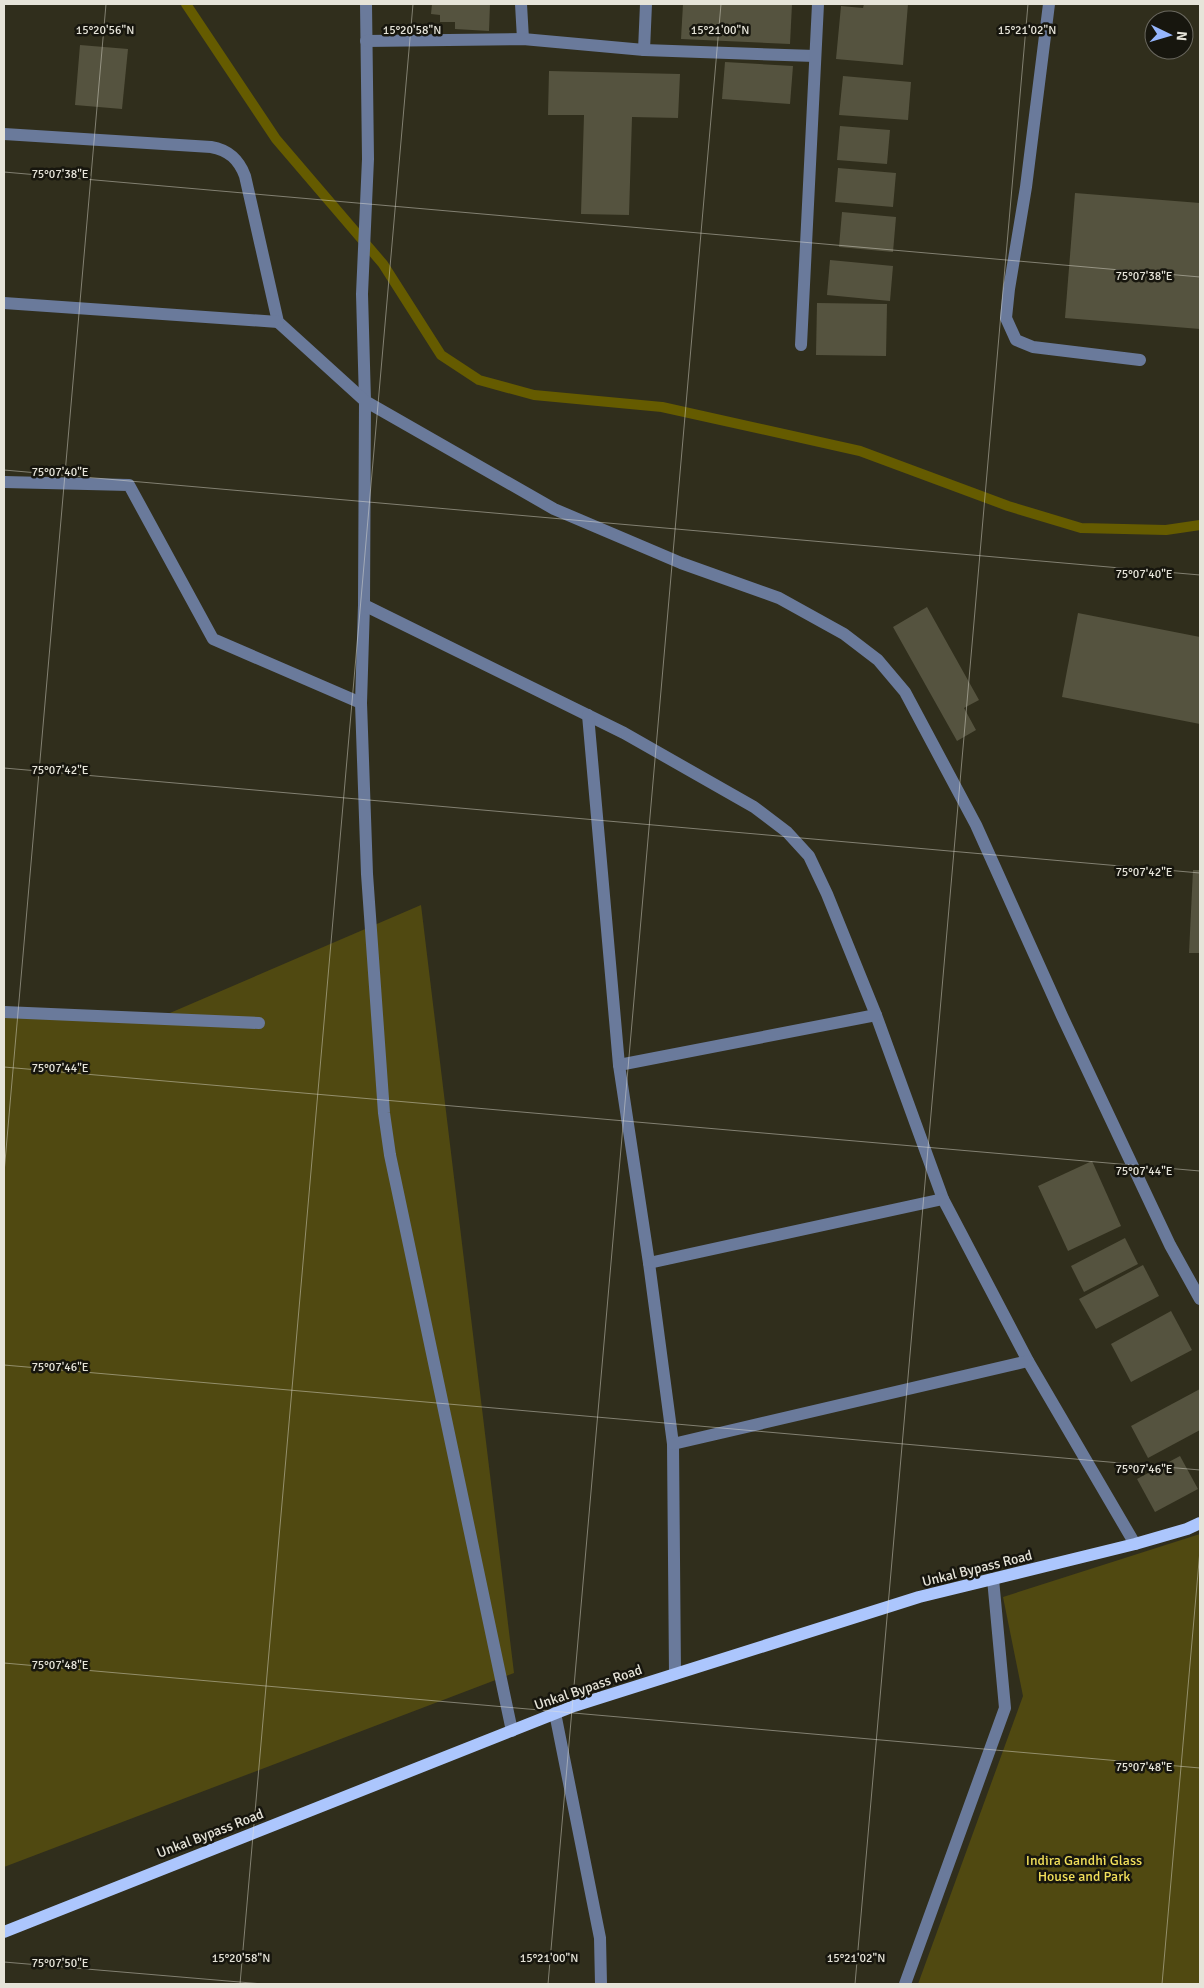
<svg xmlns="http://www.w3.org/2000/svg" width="1204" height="1988" font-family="Signika,sans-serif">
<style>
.green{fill:#504911}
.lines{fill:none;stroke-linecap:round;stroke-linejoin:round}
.stream{stroke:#655b00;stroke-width:10}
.building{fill:#55533f}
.minor{stroke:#6a7a9b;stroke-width:12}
.major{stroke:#acc6fd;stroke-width:12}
.ticks{fill:none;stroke:#e6e4d9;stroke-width:1;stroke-opacity:0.45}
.labels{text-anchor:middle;stroke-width:5;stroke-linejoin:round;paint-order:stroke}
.street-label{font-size:14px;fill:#e6e4d9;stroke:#17160e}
.park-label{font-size:14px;fill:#f1df5a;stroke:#17160e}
.ticks-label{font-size:12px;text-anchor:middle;fill:#e6e4d9;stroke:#17160e;stroke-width:5;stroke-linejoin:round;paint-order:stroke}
</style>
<rect width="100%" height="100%" fill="#302e1c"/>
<g class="green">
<polygon points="421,905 514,1673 4,1867 4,1012 149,1022"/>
<polygon points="1200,1534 1200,1984 918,1984 1023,1696 1003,1597"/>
</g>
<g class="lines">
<polyline class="stream" points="186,4 276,139 383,264 441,355 479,380 534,395 662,407 860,451 1008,506 1081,528 1166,530 1200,525"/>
</g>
<g class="building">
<polygon points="432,4 490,4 489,31 455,29 455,22 440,22 440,15 431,14"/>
<polygon points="683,4 792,4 790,44 681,39"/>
<polygon points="864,4 908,4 903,65 836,59 841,6 863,8"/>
<polygon points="80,45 128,49 122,109 75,105"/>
<polygon points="725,62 793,66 790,104 722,99"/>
<polygon points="549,71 680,74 678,118 632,117 629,215 581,214 584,115 548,115"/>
<polygon points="843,76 911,82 908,120 839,115"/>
<polygon points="840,126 890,130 887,164 837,160"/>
<polygon points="838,168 896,173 893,207 835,202"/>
<polygon points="1075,193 1200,203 1200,329 1065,318"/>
<polygon points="842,212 896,217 893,252 839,247"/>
<polygon points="830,260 893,266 890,301 827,295"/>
<polygon points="817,303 887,304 886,356 816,355"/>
<polygon points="927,607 979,700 964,708 976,730 957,741 893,627"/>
<polygon points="1078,613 1200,637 1200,724 1062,697"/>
<polygon points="1193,870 1200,870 1200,953 1189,953"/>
<polygon points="1092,1161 1121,1226 1068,1251 1038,1186"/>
<polygon points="1125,1238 1138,1264 1084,1292 1071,1266"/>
<polygon points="1143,1265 1159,1296 1096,1329 1079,1299"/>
<polygon points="1171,1311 1192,1350 1131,1382 1111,1344"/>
<polygon points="1200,1389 1200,1430 1148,1458 1131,1426"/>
<polygon points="1180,1456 1198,1489 1155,1512 1137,1479"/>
</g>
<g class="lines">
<g class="minor">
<polyline points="366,4 368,159 362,294 365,401 554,509 681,563 779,598 844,634 878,660 905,692 976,825 1062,1016 1170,1245 1200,1299"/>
<polyline points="521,4 523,39"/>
<polyline points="1049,4 1026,187 1009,289 1006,318 1016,340 1033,347 1140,360"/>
<polyline points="366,41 523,39 644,50 815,56"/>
<polyline points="644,50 646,4"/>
<path d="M 4,134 L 211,147 C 229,150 239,160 245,176 L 278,322 L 365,401 L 364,605 L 361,703 L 367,874 L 384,1113 L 390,1155 L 512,1731"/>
<polyline points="4,303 278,322"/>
<polyline points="801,345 818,4"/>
<polyline points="4,482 129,485 213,639 361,703"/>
<polyline points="364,605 624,733 754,807 787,832 809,856 827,894 876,1015 943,1199 1028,1361 1135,1544"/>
<polyline points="588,715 619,1065 649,1263 673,1444 675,1674"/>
<polyline points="4,1012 259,1023"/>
<polyline points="619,1065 876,1015"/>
<polyline points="649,1263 943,1199"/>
<polyline points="673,1444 1028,1361"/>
<polyline points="555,1713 600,1938 601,1984"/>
<polyline points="905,1984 1005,1708 993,1579"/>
</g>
<polyline class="major" points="4,1932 574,1706 919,1597 1135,1544 1187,1529 1200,1523"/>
</g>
<path class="ticks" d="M 4,172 L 1200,277M 4,470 L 1200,575M 4,768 L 1200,873M 4,1067 L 1200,1171M 4,1173 L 106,4M 4,1365 L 1200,1470M 4,1663 L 1200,1768M 4,1962 L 263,1984M 240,1984 L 413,4M 548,1984 L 721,4M 855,1984 L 1028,4M 1162,1984 L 1200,1550"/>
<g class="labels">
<g class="street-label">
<text transform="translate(977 1568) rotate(-14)" y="5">Unkal Bypass Road</text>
<text transform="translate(588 1687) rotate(-19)" y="5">Unkal Bypass Road</text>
<text transform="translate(210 1833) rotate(-21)" y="5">Unkal Bypass Road</text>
</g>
<g class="park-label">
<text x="1084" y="1865">Indira Gandhi Glass<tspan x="1084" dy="16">House and Park</tspan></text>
</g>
</g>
<g class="ticks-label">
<text x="105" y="34">15°20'56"N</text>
<text x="412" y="34">15°20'58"N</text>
<text x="720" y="34">15°21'00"N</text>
<text x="1027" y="34">15°21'02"N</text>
<text x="60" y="178">75°07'38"E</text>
<text x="1144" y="280">75°07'38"E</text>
<text x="60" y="476">75°07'40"E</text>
<text x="1144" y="578">75°07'40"E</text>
<text x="60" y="774">75°07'42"E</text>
<text x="1144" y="876">75°07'42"E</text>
<text x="60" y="1072">75°07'44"E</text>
<text x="1144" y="1175">75°07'44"E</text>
<text x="60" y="1371">75°07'46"E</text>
<text x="1144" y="1473">75°07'46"E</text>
<text x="60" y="1669">75°07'48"E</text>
<text x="1144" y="1771">75°07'48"E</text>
<text x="241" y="1962">15°20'58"N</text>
<text x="549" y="1962">15°21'00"N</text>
<text x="856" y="1962">15°21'02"N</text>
<text x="60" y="1967">75°07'50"E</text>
</g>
<rect width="1204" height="1988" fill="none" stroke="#e6e4d9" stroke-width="10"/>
<g transform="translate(1169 35) rotate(95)"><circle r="24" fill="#17160e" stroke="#6a685f"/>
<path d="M0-4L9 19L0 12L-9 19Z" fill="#96b6fd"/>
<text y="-8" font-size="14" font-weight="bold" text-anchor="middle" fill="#e6e4d9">N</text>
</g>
</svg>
